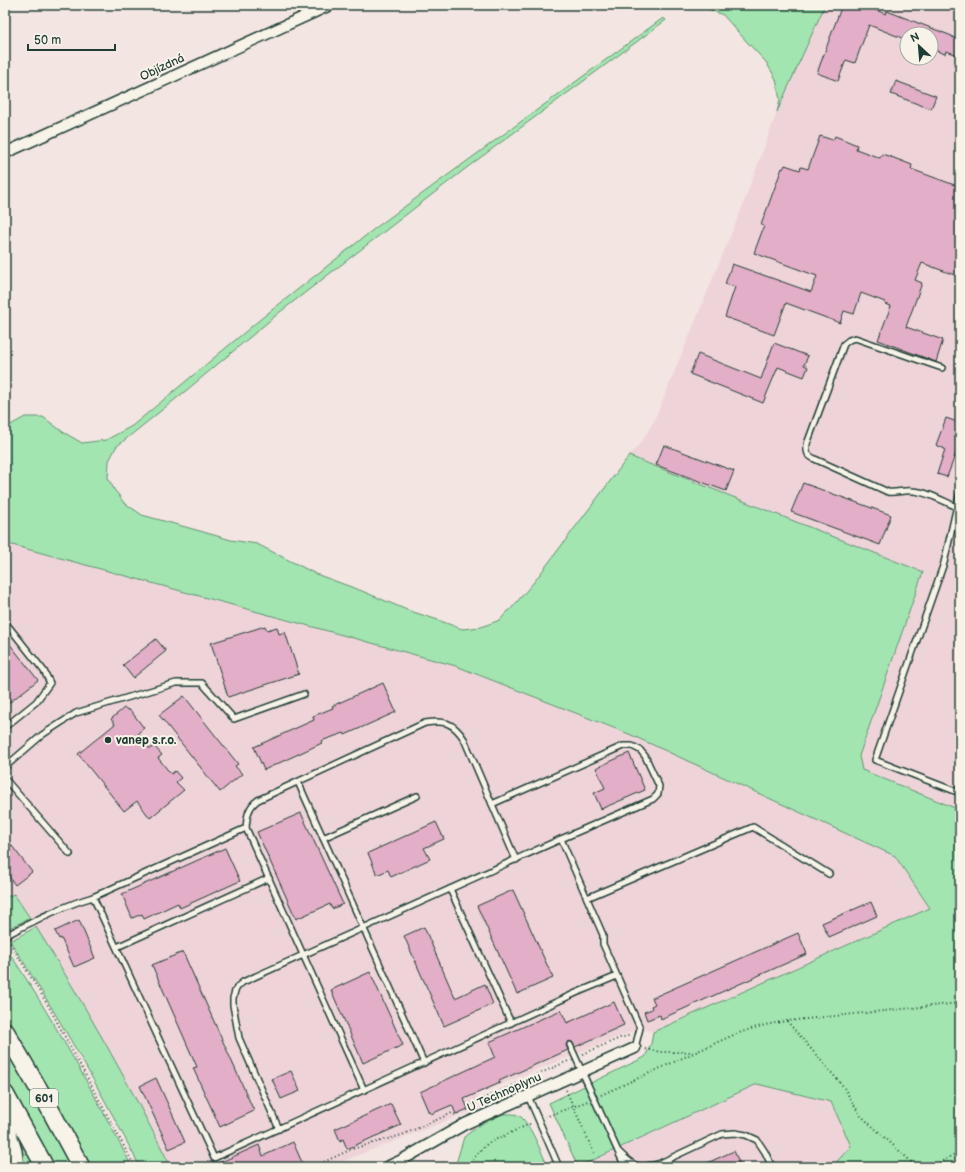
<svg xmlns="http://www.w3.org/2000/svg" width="965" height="1172" font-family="'Balsamiq Sans',sans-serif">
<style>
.built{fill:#eed4d9;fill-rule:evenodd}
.green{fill:#a2e5b0;stroke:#609172}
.building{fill:#e3aec7;stroke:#1f3d34}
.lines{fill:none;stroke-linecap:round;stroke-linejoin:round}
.service-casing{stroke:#1f3d34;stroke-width:8}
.minor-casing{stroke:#1f3d34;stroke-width:13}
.tertiary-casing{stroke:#1f3d34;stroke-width:16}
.primary-casing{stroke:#1f3d34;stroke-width:20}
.path{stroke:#1f3d34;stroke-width:2;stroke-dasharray:1 3;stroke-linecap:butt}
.service{stroke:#f7f3e8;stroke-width:5}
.minor{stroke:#f7f3e8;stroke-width:10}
.tertiary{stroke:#f7f3e8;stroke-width:13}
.primary{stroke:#f7f3e8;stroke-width:17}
.poi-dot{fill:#1f3d34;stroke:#f7f3e8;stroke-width:1.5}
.labels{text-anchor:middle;stroke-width:4;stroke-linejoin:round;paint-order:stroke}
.shield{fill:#f7f3e8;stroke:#60746a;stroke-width:1}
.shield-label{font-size:11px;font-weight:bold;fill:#1f3d34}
.street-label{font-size:12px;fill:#1f3d34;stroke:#f7f3e8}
.poi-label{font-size:12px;font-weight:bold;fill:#1f3d34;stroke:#f7f3e8;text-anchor:start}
</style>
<rect width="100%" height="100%" fill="#f3e5e1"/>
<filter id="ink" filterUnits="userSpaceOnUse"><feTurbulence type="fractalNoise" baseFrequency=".025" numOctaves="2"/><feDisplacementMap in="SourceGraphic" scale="8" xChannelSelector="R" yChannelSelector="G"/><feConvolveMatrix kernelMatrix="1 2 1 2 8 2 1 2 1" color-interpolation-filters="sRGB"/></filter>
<g filter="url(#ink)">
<g class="built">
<path d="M 825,5 L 960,5 L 960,810 L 862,770 L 859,756 L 923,572 L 629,456 L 642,441 L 655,419 L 741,210 L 777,112 ZM 907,34 L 931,34 L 931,58 L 907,58 Z"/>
<polygon points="5,543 456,666 629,734 895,856 930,908 653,1032 640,1028 478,1094 472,1111 328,1167 171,1167 151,1127 36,927 32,929 29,924 30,917 13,894 12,895 5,886"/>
<polygon points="757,1084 831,1102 851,1146 832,1167 580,1167"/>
</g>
<g class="green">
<polygon points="700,5 825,5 777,112 780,100 776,79 766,62 747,42 723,15 701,6"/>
<polygon points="663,18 666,20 469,166 280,312 188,389 116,447 109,461 108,478 115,491 118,494 123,502 142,515 200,531 231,540 257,544 316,574 362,591 407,610 438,620 462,629 481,627 500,620 507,612 510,610 534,582 629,456 923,572 859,756 862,770 960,810 960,1167 832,1167 851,1146 831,1102 757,1084 578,1167 549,1103 645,1057 651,1044 653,1032 930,908 895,856 629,734 456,666 5,543 5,428 25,417 43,417 63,432 82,443 106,440 132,426 263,317 374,229"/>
<polygon points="14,894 30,918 5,930 5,896 6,897"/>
<path d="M 36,927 C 85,1005 130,1085 171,1167 L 140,1167 C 100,1089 57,1014 10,941 Z"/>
<path d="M 5,946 C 52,1017 93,1091 132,1167 L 89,1167 L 36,1069 L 5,1017 Z"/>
<polygon points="5,1044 73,1167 54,1167 38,1137 5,1080"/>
<path d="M 503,1114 C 510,1114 516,1113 521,1117 C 530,1124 543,1156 548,1167 L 455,1167 L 464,1137 L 481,1124 Z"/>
<polygon points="23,1147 27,1150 37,1167 23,1167 21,1150"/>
</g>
<g class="building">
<polygon points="842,5 863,5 886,14 887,11 952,36 952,37 960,40 960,48 958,55 946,51 945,54 931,49 931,34 907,34 907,40 869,25 855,63 846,60 838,81 817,73"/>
<polygon points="896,81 936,96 931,109 891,94"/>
<polygon points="820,136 833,140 835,136 857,145 856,149 880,158 882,154 894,158 912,165 911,169 960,187 960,277 922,263 915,280 922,283 906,327 943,340 936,362 878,340 891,306 885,304 885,302 861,293 854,314 844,311 840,323 786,303 774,335 725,317 735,287 725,284 732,264 811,292 817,276 754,253 764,226 761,225 782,168 783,169 785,165 800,170 801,167 808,169"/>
<polygon points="774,343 808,356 804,365 808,367 804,377 778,367 763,403 690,374 698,354 761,379"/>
<polygon points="946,418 960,423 960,442 947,477 937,474 945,449 936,445"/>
<polygon points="664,445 734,471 726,491 656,465"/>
<polygon points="803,483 891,515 880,545 791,512"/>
<polygon points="265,626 267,630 277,627 279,634 285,632 299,674 228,697 211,643"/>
<polygon points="5,638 38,680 5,706"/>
<polygon points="156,639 166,651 133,678 123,665"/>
<polygon points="383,683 396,712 345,735 344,733 321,741 322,743 264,770 254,747 314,720 313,716 333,708 332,706"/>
<polygon points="184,696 238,764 235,766 242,774 220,792 159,715"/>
<polygon points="124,708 131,711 144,728 138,733 150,749 154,746 162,755 158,758 171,774 175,771 181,778 176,782 184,790 150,818 137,801 124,811 78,754 115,724 111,719"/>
<polygon points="629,753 645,790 601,809 594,793 605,788 596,768"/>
<polygon points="301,813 343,904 332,909 330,904 296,919 257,832"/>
<polygon points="436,822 444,839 424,848 430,859 391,877 388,870 377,875 368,853"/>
<polygon points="5,837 32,872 15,885 5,871"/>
<polygon points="225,848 240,881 180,908 178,903 144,919 142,914 132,918 122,894"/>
<polygon points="513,890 553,978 517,994 477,906"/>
<polygon points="871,902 877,916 829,937 822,923"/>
<polygon points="79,920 95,958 74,967 61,938 59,939 55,931"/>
<polygon points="424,927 455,998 485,984 493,1004 444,1026 404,936"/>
<polygon points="798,933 807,954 661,1019 660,1015 647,1020 644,1012 652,1009 651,1006 655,1004 652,998"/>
<polygon points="183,952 254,1111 220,1127 193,1068 197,1067 152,965"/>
<polygon points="370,972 403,1045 363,1063 331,990"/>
<polygon points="614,1002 624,1025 575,1047 572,1042 568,1042 566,1045 568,1050 499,1081 500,1083 464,1099 468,1109 456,1114 452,1105 431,1114 430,1112 429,1113 420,1092 495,1057 489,1042 561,1010 567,1023"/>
<polygon points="291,1071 300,1091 281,1099 272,1079"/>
<polygon points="156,1078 185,1142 169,1149 140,1086"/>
<polygon points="391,1104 401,1125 347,1149 343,1139 340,1141 335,1129"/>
<polygon points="293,1142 304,1167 210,1167 259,1145 263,1156"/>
<polygon points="734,1151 741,1167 698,1167"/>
</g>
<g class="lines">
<g class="service-casing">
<g id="service">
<path d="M 942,368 L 855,338 L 849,340 L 844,344 L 807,444 C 806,454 808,456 817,460 L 888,492 C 896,493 904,490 913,491 C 928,492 943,501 957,507"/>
<polyline points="960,492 944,563 875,760 960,793"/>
<polyline points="5,622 44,671 50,683 36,702 5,727"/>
<polyline points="5,767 42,735 76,713 176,683 202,683 234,719 304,694"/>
<polyline points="5,779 70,854"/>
<polyline points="298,782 424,1063"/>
<polyline points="492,804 623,746 632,746 640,750 645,756 659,786 658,794 653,799 561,839"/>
<polyline points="246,828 364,1090"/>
<polyline points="323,838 417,796"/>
<polyline points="450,889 511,1023"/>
<path d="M 93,897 L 246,828 C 247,816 248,807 258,800 L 425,723 C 444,720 453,722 464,739 L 516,860"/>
<polyline points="587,898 753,827 829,874"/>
<path d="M 5,936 C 34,921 62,906 93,897 L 214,1158 L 576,993 L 617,976"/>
<polyline points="117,947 269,878"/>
<polyline points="570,1045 625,1167"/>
<polyline points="528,1096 559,1167"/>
<polyline points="279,1129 239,1038 233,1005 233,998 235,991 238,986 243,982 561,839 603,935 603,944 640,1028 635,1048"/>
<path d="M 618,1151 C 633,1166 636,1169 658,1164 L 722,1134 L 735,1133 L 746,1135 L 757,1140 L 765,1152 L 772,1167"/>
</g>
</g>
<g class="minor-casing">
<g id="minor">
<polyline points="5,153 330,5"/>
<polyline points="387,1167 400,1161 465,1124 635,1048"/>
</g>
</g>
<g class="tertiary-casing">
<polyline id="tertiary" points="5,1117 15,1151 17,1167"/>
</g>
<g class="primary-casing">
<g id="primary">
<polyline points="5,1031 45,1100 81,1167"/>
<polyline points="5,1094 45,1167"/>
</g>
</g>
<g class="path">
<polyline points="10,943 49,1007 135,1167"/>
<polyline points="787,1021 843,1086 860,1115 917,1167"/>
<polyline points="645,1049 660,1052 693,1052"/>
<polyline points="583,1054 620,1038 631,1035"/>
<polyline points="566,1090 594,1153"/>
<path d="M 601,1095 L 729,1037 C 748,1029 766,1024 787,1021 L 960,1003"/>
<polyline points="467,1110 469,1109 473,1103 568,1061"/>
<polyline points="545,1117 588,1101"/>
<polyline points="313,1167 352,1149 402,1135 452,1113 456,1115 460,1113"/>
<polyline points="469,1167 476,1155 488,1143 532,1123"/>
<polyline points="932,1167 960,1151"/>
</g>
<use href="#service" class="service"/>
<use href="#minor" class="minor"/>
<use href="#tertiary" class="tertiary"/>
<use href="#primary" class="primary"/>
</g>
</g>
<circle class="poi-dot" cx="108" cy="740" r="4"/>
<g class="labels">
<rect class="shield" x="30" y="1089" width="28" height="18" rx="3"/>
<g class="shield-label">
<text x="44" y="1102">601</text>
</g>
<g class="street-label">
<text transform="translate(162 67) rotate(-25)" y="4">Objízdná</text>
<text transform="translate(504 1092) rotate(-24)" y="4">U Technoplynu</text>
</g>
<g class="poi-label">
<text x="116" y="744">vanep s.r.o.</text>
</g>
</g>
<rect width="965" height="1172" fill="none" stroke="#f7f3e8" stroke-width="20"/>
<rect x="10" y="10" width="945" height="1152" fill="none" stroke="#1f3d34" stroke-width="1.5" filter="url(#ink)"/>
<g transform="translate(919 46) rotate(334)"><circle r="19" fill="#f7f3e8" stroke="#a1aaa0"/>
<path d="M0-3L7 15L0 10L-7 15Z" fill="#1f3d34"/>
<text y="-6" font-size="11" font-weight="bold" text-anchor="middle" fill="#1f3d34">N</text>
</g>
<path d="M28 44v6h87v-6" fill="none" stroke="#1f3d34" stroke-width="2"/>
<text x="34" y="44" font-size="12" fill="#1f3d34" stroke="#f7f3e8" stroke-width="3" paint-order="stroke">50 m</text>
</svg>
